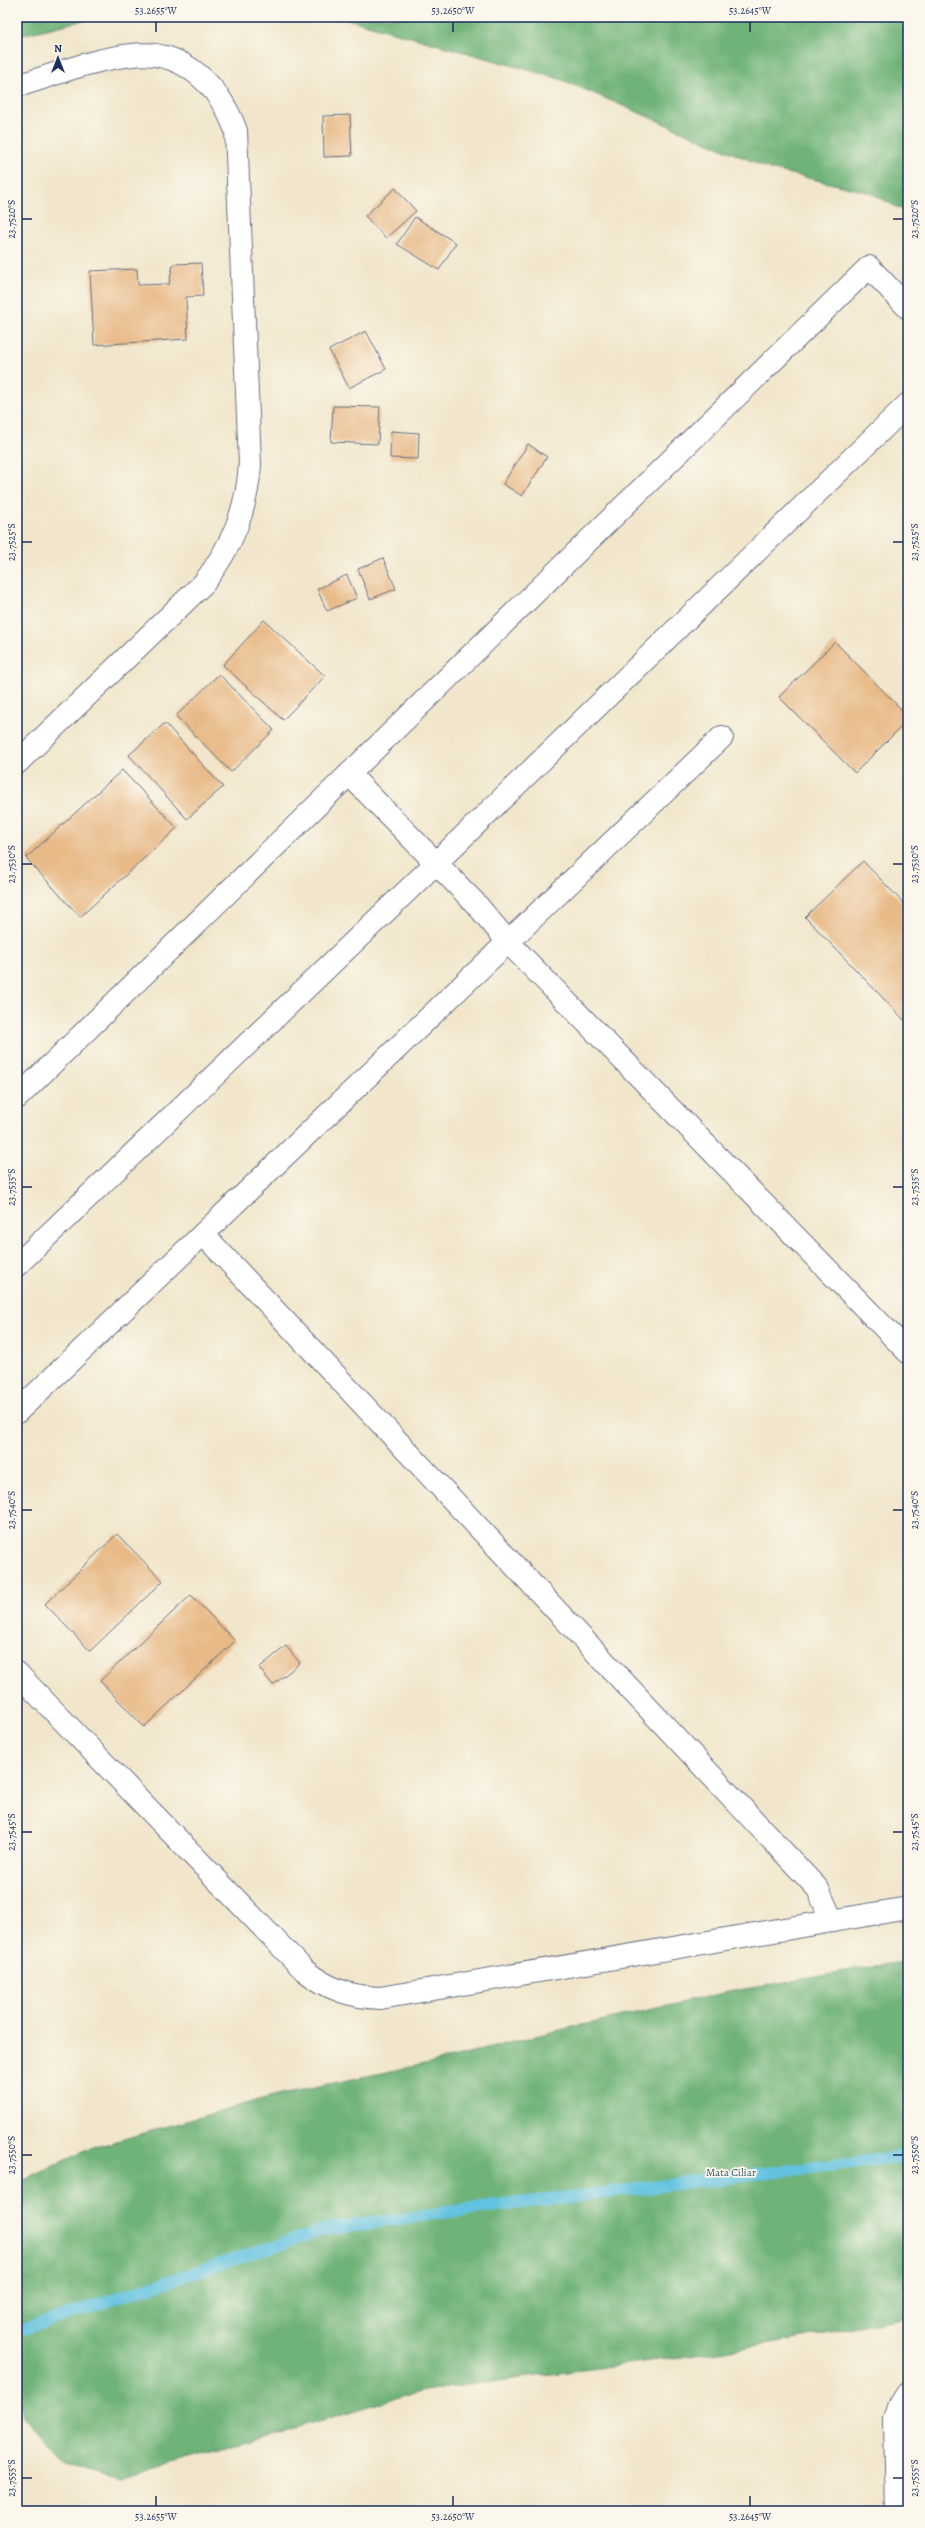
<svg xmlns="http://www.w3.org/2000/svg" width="925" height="2528" font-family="Alegreya,serif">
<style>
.forest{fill:#6fb378;stroke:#45716b}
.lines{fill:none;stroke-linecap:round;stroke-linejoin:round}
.stream{stroke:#62c2e0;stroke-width:12}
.building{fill:#e8ba87}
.street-casing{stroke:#666f84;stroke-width:24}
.street{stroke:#fff;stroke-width:22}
.ticks{fill:none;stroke:#1b2f5e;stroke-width:1.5}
.labels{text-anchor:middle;stroke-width:3.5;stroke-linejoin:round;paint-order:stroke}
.park-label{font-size:11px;fill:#37586a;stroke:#fbf7ec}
.neatline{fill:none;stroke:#1b2f5e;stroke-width:1.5}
.ticks-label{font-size:10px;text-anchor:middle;fill:#1b2f5e}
</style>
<rect width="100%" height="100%" fill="#fbf7ec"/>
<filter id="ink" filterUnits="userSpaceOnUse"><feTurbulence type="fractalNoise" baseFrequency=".025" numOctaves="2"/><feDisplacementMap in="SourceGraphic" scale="8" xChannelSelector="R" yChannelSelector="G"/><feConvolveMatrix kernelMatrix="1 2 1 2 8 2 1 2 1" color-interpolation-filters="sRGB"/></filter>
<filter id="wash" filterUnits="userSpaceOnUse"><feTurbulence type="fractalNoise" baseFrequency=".012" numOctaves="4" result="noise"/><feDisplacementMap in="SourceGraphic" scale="16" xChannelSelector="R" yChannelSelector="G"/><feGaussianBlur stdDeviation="0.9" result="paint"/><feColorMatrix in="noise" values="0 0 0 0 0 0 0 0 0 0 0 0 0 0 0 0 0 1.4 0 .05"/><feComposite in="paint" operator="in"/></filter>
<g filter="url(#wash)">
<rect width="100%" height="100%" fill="#f1e6cb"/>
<g class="forest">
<polygon points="17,17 98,17 17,36"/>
<polygon points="313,17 908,17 908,213 871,193 770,169 560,79 350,20"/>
<polygon points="908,1961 908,2318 726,2351 423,2391 120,2478 61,2461 23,2416 17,2386 17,2192 23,2180 89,2149 276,2095 453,2058 551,2032 728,1992"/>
</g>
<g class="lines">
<polyline class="stream" points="24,2329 323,2230 455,2211 908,2156"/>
</g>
<g id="blocks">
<g class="building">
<polygon points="350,115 352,156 324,157 323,116"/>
<polygon points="395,188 416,211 386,238 365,216"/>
<polygon points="415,217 456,243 439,270 397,244"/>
<polygon points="201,263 203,296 186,297 188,339 94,345 90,271 137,269 138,285 169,284 173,264"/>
<polygon points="366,331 386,369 349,388 329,350"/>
<polygon points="333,406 380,407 378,444 331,442"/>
<polygon points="391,431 419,433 418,459 390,458"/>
<polygon points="528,444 547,457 522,496 503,484"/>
<polygon points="383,558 396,589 370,599 358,569"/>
<polygon points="347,575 357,598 327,611 317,589"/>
<polygon points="264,620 325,676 283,720 223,665"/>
<polygon points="835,642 908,716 908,720 855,773 779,697"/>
<polygon points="219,674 274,730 231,772 176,716"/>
<polygon points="165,723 223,787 187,819 129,755"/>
<polygon points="122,770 177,828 80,917 26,858"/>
<polygon points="863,861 908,908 908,1024 805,917"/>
<polygon points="117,1534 163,1581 90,1651 45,1604"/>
<polygon points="191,1595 235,1641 144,1727 100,1681"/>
<polygon points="286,1646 300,1663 273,1685 259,1668"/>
</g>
</g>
</g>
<g filter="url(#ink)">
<use href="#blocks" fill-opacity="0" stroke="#666f84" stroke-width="1"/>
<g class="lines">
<g class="street-casing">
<g id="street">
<path d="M 17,86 C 54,75 93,59 132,55 C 183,49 220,86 236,131 L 250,464 C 247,510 232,546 204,583 L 17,763"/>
<polyline points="349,774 477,905 508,942 908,1352"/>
<polyline points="17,1098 869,267 908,308"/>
<polyline points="203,1234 818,1889 832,1921"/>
<polyline points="17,1265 435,864 908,404"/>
<polyline points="17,1412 722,737"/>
<path d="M 17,1673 L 304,1970 C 328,1989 350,1997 380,1998 L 908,1908"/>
<polyline points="897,2511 895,2420 899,2407 908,2392"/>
</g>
</g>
<use href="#street" class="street"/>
</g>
</g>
<path class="ticks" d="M 156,22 L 156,32M 453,22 L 453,32M 750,22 L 750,32M 22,219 L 32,219M 893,219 L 903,219M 22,542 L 32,542M 893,542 L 903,542M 22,864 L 32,864M 893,864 L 903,864M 22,1187 L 32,1187M 893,1187 L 903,1187M 22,1510 L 32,1510M 893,1510 L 903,1510M 22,1832 L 32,1832M 893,1832 L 903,1832M 22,2155 L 32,2155M 893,2155 L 903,2155M 22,2478 L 32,2478M 893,2478 L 903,2478M 156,2496 L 156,2506M 453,2496 L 453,2506M 750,2496 L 750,2506"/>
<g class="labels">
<g class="park-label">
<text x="731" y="2176">Mata Ciliar</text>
</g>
</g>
<rect width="925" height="2528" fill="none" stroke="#fbf7ec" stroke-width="44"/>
<g transform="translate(58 58)" stroke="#fbf7ec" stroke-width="3" paint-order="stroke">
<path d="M0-3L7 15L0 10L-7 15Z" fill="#1b2f5e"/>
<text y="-6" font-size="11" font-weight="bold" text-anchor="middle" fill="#1b2f5e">N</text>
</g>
<rect x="22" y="22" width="881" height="2484" class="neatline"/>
<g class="ticks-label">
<text x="156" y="14">53.2655°W</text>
<text x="453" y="14">53.2650°W</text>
<text x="750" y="14">53.2645°W</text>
<text transform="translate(11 219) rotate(-90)" y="4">23.7520°S</text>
<text transform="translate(914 219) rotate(-90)" y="4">23.7520°S</text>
<text transform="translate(11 542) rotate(-90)" y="4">23.7525°S</text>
<text transform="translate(914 542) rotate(-90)" y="4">23.7525°S</text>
<text transform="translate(11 864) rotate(-90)" y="4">23.7530°S</text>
<text transform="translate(914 864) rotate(-90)" y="4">23.7530°S</text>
<text transform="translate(11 1187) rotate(-90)" y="4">23.7535°S</text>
<text transform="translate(914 1187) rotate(-90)" y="4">23.7535°S</text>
<text transform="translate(11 1510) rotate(-90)" y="4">23.7540°S</text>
<text transform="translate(914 1510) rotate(-90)" y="4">23.7540°S</text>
<text transform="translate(11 1832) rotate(-90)" y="4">23.7545°S</text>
<text transform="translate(914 1832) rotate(-90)" y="4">23.7545°S</text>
<text transform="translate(11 2155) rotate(-90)" y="4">23.7550°S</text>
<text transform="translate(914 2155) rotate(-90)" y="4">23.7550°S</text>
<text transform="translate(11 2478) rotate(-90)" y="4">23.7555°S</text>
<text transform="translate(914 2478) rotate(-90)" y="4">23.7555°S</text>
<text x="156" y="2520">53.2655°W</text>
<text x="453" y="2520">53.2650°W</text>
<text x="750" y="2520">53.2645°W</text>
</g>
</svg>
